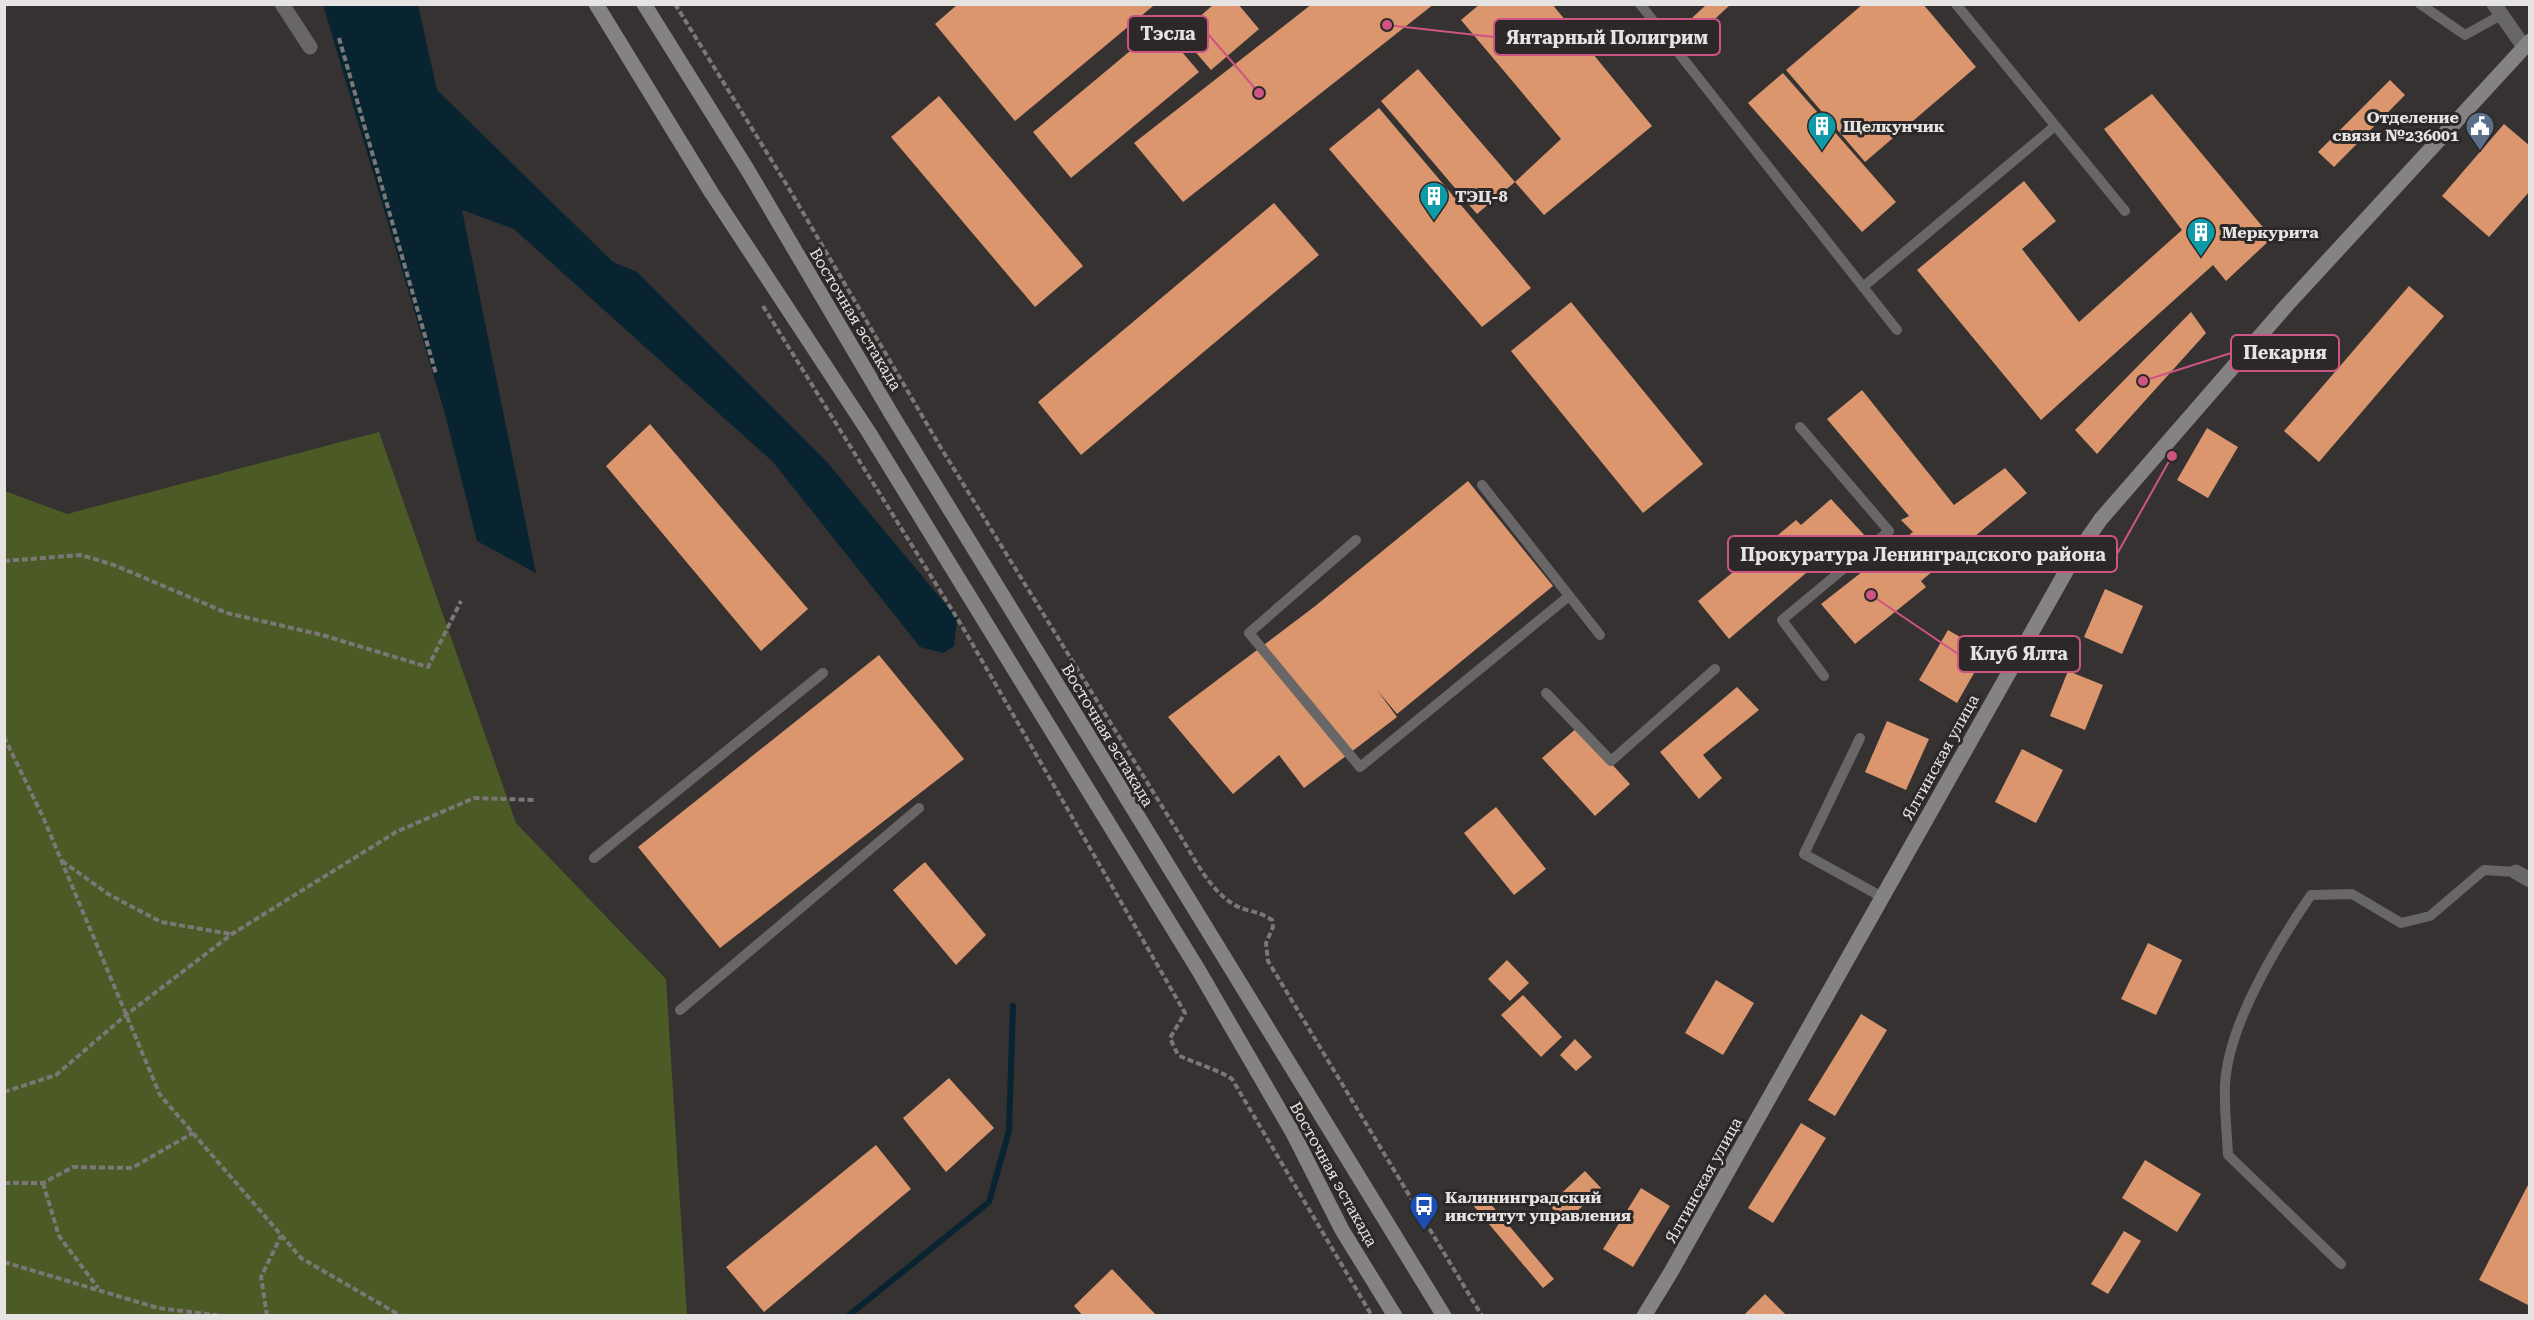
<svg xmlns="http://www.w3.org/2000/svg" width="2534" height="1320" font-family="'Roboto Serif',serif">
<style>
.green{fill:#4c5b25}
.water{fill:#082430}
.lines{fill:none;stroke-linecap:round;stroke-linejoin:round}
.stream{stroke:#082430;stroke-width:6}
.building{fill:#db966e}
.path{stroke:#7a7776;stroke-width:4;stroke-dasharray:6 3;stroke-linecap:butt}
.lane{stroke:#686666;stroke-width:10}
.street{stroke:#686666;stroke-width:15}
.secondary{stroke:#858282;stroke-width:15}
.labels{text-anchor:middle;stroke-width:6;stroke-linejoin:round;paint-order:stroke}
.poi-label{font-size:16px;font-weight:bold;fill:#e6e4e3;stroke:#2c2827;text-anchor:start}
.street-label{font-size:16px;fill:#e6e4e3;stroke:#2c2827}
.leader{fill:none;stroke:#cd5584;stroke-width:2}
.callout-dot{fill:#cd5584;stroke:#2c2827;stroke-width:2}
.callout{fill:#2c2827;stroke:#cd5584;stroke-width:2}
.callout-label{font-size:18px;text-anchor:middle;font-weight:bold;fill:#e6e4e3}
</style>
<rect width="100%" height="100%" fill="#363231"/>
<polygon class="green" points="379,432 516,823 666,979 687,1315 5,1315 5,491 67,514"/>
<polygon class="water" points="323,5 418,5 437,90 613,262 637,272 827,462 957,618 954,646 943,653 920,647 773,462 514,229 462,210 536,573 477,541 445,414"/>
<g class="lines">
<polyline class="stream" points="848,1316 989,1202 1009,1131 1013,1006"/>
</g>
<g class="building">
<polygon points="958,4 1152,4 1153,6 1015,121 935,24"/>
<polygon points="1214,4 1238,4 1259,29 1211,70 1180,34"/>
<polygon points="1312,4 1434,4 1183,202 1134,143"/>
<polygon points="1480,4 1552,4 1652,126 1544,215 1515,182 1561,139 1461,20"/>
<polygon points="1707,4 1731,4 1703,30 1692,18"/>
<polygon points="1863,4 1923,4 1976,67 1865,162 1786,70"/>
<polygon points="1160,26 1199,72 1071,178 1033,132"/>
<polygon points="1418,69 1515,182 1477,214 1381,101"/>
<polygon points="1783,73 1896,202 1862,232 1748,103"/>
<polygon points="2390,80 2405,95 2334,167 2318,152"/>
<polygon points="2152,94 2272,238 2226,281 2213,265 2041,420 1917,270 2024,181 2056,221 2022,249 2079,322 2182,230 2104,129"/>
<polygon points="939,96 1083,266 1035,307 891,137"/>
<polygon points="1379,108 1531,288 1482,327 1329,149"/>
<polygon points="2504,124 2530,146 2530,191 2489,237 2442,196"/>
<polygon points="1274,203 1319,255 1081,455 1038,402"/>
<polygon points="2409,286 2444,316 2319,462 2284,431"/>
<polygon points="1571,302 1703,464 1643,513 1511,351"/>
<polygon points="2191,312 2206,333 2097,454 2075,430"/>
<polygon points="1862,390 1954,505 2005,468 2027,493 1921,581 1926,587 1855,644 1821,604 1913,532 1901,520 1909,516 1827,419"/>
<polygon points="650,424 808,609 761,651 606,466"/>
<polygon points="2207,428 2238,447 2208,498 2177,480"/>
<polygon points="1468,481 1553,586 1397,714 1377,690 1397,717 1304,788 1279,755 1233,794 1168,717 1314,607"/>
<polygon points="1831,499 1867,538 1837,565 1827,555 1729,639 1698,601 1796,520 1801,525"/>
<polygon points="2105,589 2143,606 2122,654 2084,637"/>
<polygon points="1948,630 1986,652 1957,703 1919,680"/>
<polygon points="879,655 964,759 720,948 638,847"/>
<polygon points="2068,671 2103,685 2085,730 2050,716"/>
<polygon points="1737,687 1759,710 1703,755 1722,778 1699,799 1660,752"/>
<polygon points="1887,721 1929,739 1906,790 1865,772"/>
<polygon points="1578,727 1630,784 1595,816 1542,758"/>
<polygon points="2022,749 2063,770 2036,823 1995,802"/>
<polygon points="1496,807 1546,869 1514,895 1464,833"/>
<polygon points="925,862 986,935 956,965 893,890"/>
<polygon points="2148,943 2182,960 2156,1015 2121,999"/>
<polygon points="1507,960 1529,983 1510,1001 1488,979"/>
<polygon points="1716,980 1754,1003 1723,1055 1685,1033"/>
<polygon points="1523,995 1562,1037 1541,1057 1501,1015"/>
<polygon points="1861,1014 1887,1030 1835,1116 1808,1100"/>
<polygon points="1575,1039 1592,1057 1576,1071 1560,1055"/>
<polygon points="949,1078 994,1128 946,1172 903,1118"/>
<polygon points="1801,1123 1826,1138 1773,1223 1748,1208"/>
<polygon points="876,1145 911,1189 764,1312 726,1267"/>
<polygon points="2145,1160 2201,1194 2177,1232 2122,1198"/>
<polygon points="1585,1171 1601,1188 1566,1222 1549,1205"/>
<polygon points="2530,1181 2530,1306 2479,1280"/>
<polygon points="1641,1188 1670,1206 1633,1267 1603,1249"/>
<polygon points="1483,1195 1554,1279 1543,1288 1472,1204"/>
<polygon points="2124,1231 2141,1241 2108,1294 2091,1284"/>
<polygon points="1112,1269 1157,1316 1083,1316 1074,1306"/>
<polygon points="1765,1294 1787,1316 1743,1316"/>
</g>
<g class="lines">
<g class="path">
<path d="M 675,4 L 785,182 L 941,448 L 1176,829 C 1192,853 1207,888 1233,904 C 1245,912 1258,910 1272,920 L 1273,927 L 1266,943 L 1268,961 L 1482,1316"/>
<polyline points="339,38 436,374"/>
<path d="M 763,306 L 962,626 L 1185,1013 L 1170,1038 L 1178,1055 C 1196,1064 1215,1068 1232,1079 L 1372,1316"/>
<polyline points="4,561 81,555 114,565 227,613 322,635 428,667 461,601"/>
<polyline points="4,737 43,817 160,1095 301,1258 401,1316"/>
<polyline points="62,861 108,894 161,922 231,934"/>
<polyline points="4,1092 56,1075 126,1015 232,934 396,832 474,798 536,800"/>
<polyline points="4,1183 43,1183 73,1167 132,1168 193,1133"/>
<polyline points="43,1183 59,1236 98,1288"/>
<polyline points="4,1262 158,1308 223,1316"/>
<polyline points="267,1316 261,1277 281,1236"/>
</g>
<g class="lane">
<polyline points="1640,4 1897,330"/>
<polyline points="1956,4 2125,211"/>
<polyline points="2420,4 2465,35 2501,15"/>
<polyline points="1863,287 2055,126"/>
<polyline points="1800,427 1889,531 1782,620 1824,676"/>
<polyline points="1482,485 1600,635"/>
<polyline points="1356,540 1249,633 1360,767 1569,596"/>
<polyline points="1546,693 1611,761 1715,669"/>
<polyline points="1860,738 1804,854 1882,897"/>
<polyline points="594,858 823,673"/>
<polyline points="680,1010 919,808"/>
<path d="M 2341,1264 L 2228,1155 C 2227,1132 2224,1108 2225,1086 C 2227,1026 2278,943 2311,895 L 2352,894 L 2401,923 L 2430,916 L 2484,870 L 2516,872"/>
</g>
<g class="street">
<polyline points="282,4 310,47"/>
<polyline points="2494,4 2524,47"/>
<polyline points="2516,872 2530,880"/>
</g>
<g class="secondary">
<polyline points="596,4 711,192 868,431 1199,971 1294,1135 1342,1230 1395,1316"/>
<polyline points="644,4 747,169 892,415 1444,1316"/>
<polyline points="1644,1316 1671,1272 2073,559 2101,519 2287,305 2530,41"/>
</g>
</g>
<defs>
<g id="building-pin" transform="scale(1.5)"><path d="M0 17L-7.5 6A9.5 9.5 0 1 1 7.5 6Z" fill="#0f9aa8" stroke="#2c2827"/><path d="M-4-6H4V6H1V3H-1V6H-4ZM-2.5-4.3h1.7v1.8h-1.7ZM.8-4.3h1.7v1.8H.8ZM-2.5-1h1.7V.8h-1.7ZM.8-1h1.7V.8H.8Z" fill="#fff"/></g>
<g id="civic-pin" transform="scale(1.5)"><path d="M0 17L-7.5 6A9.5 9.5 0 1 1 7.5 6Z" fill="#5c6f8a" stroke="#2c2827"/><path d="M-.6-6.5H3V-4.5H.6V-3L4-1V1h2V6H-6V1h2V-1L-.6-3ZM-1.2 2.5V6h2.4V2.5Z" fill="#fff"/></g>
<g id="bus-pin" transform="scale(1.5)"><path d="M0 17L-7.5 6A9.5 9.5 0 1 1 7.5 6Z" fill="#1a4fb4" stroke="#2c2827"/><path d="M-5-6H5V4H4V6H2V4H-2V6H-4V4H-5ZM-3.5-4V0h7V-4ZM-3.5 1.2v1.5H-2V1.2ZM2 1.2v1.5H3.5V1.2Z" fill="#fff"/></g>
</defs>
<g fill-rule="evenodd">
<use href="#building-pin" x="1822" y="126"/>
<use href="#civic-pin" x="2480" y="126"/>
<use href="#building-pin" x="1434" y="196"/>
<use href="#building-pin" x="2201" y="232"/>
<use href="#bus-pin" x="1424" y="1206"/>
</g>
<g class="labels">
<g class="poi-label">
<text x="2459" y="123" text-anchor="end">Отделение<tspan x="2459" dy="18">связи №236001</tspan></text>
<text x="1843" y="132">Щелкунчик</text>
<text x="1455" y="202">ТЭЦ-8</text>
<text x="2222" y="238">Меркурита</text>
<text x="1445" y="1203">Калининградский<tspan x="1445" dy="18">институт управления</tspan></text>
</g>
<g class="street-label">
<text transform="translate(856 319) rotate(59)" y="6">Восточная эстакада</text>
<text transform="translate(1108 735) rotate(59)" y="6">Восточная эстакада</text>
<text transform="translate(1940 757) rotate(-61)" y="6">Ялтинская улица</text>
<text transform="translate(1334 1174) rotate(61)" y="6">Восточная эстакада</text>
<text transform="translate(1703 1180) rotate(-61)" y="6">Ялтинская улица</text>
</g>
</g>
<path class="leader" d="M1259 93L1208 34M1387 25L1494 37M2143 381L2231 353M2172 456L2117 554M1871 595L1958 654"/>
<g class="callout-dot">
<circle cx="1259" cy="93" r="6"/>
<circle cx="1387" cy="25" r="6"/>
<circle cx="2143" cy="381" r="6"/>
<circle cx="2172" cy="456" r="6"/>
<circle cx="1871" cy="595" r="6"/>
</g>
<g class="callout">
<rect x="1128" y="16" width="80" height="36" rx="6"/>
<rect x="1494" y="19" width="226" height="36" rx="6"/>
<rect x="2231" y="335" width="108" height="36" rx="6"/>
<rect x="1728" y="536" width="389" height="36" rx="6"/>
<rect x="1958" y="636" width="122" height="36" rx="6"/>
</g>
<g class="callout-label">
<text x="1168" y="40">Тэсла</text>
<text x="1607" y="44">Янтарный Полигрим</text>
<text x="2285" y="359">Пекарня</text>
<text x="1923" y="561">Прокуратура Ленинградского района</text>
<text x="2019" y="660">Клуб Ялта</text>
</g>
<rect width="2534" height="1320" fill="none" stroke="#e6e4e3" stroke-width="12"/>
</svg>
